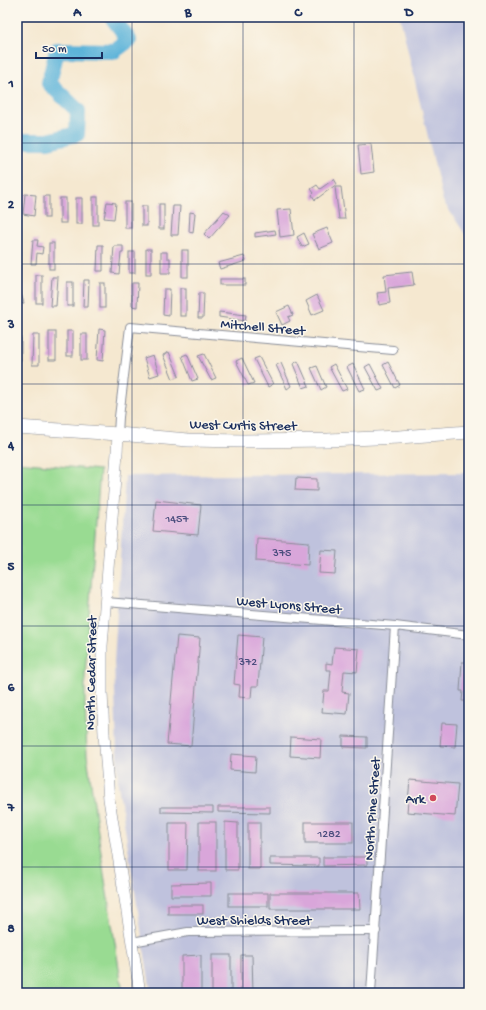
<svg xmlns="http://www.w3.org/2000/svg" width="486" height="1010" font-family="'Gochi Hand',sans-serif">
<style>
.industrial{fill:#bfc2dd}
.green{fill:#99db92;stroke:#5a8578}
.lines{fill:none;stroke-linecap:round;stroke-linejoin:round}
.river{stroke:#5cb3d9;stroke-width:16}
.building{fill:#d9a6da}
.minor-casing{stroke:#888c97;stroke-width:10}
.tertiary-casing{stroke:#888c97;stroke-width:12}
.primary-casing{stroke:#888c97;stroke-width:14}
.minor{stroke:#fff;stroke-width:8}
.tertiary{stroke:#fff;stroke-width:11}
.primary{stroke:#fff;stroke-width:13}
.grid{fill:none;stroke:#1b2f5e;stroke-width:1;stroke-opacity:0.55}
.poi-dot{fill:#d1495b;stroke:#fbf7ec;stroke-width:1.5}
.labels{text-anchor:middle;stroke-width:3;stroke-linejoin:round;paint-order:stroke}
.number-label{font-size:12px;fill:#4a4d7d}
.street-label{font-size:14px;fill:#1b2f5e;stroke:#fbf7ec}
.poi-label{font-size:14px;fill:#1b2f5e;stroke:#fbf7ec;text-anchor:end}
.neatline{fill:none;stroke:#1b2f5e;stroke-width:1.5}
.grid-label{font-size:13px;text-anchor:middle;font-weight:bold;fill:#1b2f5e}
</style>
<rect width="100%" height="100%" fill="#fbf7ec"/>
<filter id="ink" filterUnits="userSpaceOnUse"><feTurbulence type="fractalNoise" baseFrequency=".025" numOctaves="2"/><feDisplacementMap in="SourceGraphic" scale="8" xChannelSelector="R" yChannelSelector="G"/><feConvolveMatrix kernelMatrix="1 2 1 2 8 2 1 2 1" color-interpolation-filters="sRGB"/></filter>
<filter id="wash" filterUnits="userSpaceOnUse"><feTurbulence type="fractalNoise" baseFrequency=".012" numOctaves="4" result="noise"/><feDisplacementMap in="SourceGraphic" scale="16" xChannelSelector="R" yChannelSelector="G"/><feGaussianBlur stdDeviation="0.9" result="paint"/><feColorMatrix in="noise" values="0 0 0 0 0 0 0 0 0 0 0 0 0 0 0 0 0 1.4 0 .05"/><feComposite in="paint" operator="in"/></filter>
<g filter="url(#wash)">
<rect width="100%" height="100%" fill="#f5e8d0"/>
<g class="industrial">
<polygon points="400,17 469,17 469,240 443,201"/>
<polygon points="469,473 469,993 151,993 118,784 114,662 125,476"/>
</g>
<polygon class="green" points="17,462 100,470 90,601 85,676 85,706 87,755 104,874 123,993 17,993"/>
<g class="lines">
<polyline class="river" points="17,141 48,141 77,134 78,111 49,83 57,50 114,51 129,40 112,17"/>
</g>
<g id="blocks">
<g class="building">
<polygon points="371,144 374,172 361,174 358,145"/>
<polygon points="334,179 337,184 315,200 312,195 314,193 311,189 317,185 320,189"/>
<polygon points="335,187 341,187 345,219 339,219"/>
<polygon points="25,194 36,195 34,216 23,214"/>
<rect x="44" y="196" width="5" height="22"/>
<rect x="93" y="197" width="5" height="28"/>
<rect x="60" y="198" width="6" height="25"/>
<rect x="76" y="198" width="6" height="26"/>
<polygon points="107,202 116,203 114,219 104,218"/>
<rect x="125" y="202" width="6" height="26"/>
<rect x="159" y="204" width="5" height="25"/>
<rect x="142" y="206" width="5" height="20"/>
<polygon points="173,206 180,206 178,235 171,235"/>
<polygon points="291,209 294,235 280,237 277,210"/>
<polygon points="224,211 230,215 209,239 204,234"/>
<polygon points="190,212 195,213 193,233 189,232"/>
<polygon points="327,228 333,243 319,249 312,234"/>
<polygon points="275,230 276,234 255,237 255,233"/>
<polygon points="304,233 309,244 302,247 297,237"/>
<polygon points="33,240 38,240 37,246 43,247 42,254 37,253 36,264 31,264"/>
<rect x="49" y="243" width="5" height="26"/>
<rect x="17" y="245" width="3" height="26"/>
<polygon points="98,245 103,245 103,271 97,271"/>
<polygon points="114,246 123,246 123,253 121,253 119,274 112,273"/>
<rect x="146" y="249" width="5" height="25"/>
<rect x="182" y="250" width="6" height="27"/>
<rect x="129" y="252" width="6" height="21"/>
<polygon points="161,252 167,252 167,258 170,258 170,273 161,273"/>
<polygon points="244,256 246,261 220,269 218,263"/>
<polygon points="412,272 414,285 388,288 390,303 379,305 377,293 386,292 384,275"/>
<rect x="36" y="275" width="6" height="28"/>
<polygon points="52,277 58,277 56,306 50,306"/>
<rect x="220" y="279" width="25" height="6"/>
<polygon points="84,280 89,280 88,307 83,307"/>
<polygon points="17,281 24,303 18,305 17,300"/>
<rect x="67" y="282" width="6" height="24"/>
<rect x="100" y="283" width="5" height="25"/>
<polygon points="132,283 138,283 137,307 132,306"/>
<rect x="180" y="288" width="6" height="28"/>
<polygon points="164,289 170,289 169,316 163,315"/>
<polygon points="199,293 204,293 203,318 198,318"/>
<polygon points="317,295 324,310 312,315 306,301"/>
<polygon points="289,306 293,315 288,317 290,321 282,325 276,312"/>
<polygon points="219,312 246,315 245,321 219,317"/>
<polygon points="99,329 105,330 103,361 97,360"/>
<rect x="67" y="331" width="6" height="25"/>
<rect x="49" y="332" width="7" height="28"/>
<rect x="81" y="334" width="6" height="26"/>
<polygon points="33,335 39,335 39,365 32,365"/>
<rect x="17" y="338" width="4" height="22"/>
<polygon points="169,352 179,376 173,379 163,355"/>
<polygon points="187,354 198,379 192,381 182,356"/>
<polygon points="204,354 216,378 211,380 198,356"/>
<polygon points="153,355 159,374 150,377 144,358"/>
<polygon points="259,357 273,384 268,387 254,359"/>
<polygon points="242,358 254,383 248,385 236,361"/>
<polygon points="298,361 309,386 303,388 293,364"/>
<polygon points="388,362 400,385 395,388 383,365"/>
<polygon points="281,363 291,386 287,389 276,365"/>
<polygon points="334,364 347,389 342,391 329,367"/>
<polygon points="353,364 365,389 359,391 347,367"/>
<polygon points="370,364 383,389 378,391 365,367"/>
<polygon points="317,366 326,387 321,390 311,368"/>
<polygon points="296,478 317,479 317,491 295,490"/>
<polygon points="156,500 201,505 198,535 153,531"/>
<polygon points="257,538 309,542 308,565 256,561"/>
<polygon points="321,550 337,551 335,574 319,573"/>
<polygon points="238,635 262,637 258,686 252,686 251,698 239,697 240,685 234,684"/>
<polygon points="177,636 200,638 191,746 167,744"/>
<polygon points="334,647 359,649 357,672 344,671 342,692 349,693 347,714 322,712 324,691 329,691 331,670 326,670 326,663 332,664"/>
<polygon points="462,662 469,662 469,701 462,701 463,691 460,691"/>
<polygon points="442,723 457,724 455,747 440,746"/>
<polygon points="343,736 367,737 367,748 343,747"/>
<polygon points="291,737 321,739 320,758 290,756"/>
<polygon points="231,754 256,756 255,772 230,770"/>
<polygon points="410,780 458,784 455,816 407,812"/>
<polygon points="161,807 213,807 213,813 161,812"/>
<polygon points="218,807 270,807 270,813 218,812"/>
<rect x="199" y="822" width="17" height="49"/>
<polygon points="225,822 238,823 238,870 225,870"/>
<rect x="248" y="822" width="12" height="47"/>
<rect x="305" y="822" width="48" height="21"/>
<polygon points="169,823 188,823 187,870 169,870"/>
<polygon points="323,857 367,857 367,865 323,866"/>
<polygon points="270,858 319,858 319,866 270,865"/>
<polygon points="211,883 211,896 171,896 171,884"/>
<rect x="229" y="893" width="39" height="13"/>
<polygon points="270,893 359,893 360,909 270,909"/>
<rect x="168" y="905" width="35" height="9"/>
<polygon points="201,955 201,993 182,993 182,956"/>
<rect x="212" y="955" width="19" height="38"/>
<polygon points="241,955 252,955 253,993 241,993"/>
</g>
</g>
</g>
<g filter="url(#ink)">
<use href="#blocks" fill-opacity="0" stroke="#888c97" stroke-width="1"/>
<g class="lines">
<g class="minor-casing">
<g id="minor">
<polyline points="118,434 119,417 130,327 393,350"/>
<polyline points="106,602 395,626 469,635"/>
<polyline points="132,942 188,932 376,931"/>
<polyline points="371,993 395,626"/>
</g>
</g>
<g class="tertiary-casing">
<polyline id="tertiary" points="118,434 117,453 102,646 102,693 104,734 109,799 140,993"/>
</g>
<g class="primary-casing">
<polyline id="primary" points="17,427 118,434 188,440 243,441 328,440 399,437 469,432"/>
</g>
<use href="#minor" class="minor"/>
<use href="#tertiary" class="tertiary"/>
<use href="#primary" class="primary"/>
</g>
</g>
<path class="grid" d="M 132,17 L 132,993M 243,17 L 243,993M 354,17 L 354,993M 17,143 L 469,143M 17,264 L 469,264M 17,384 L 469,384M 17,505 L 469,505M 17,626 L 469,626M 17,746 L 469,746M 17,867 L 469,867"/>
<circle class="poi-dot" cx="433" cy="798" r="4"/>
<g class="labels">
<g class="number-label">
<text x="177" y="522">1457</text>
<text x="282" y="556">375</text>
<text x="248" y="665">372</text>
<text x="329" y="837">1282</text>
</g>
<g class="street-label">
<text transform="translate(263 326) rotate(5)" y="5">Mitchell Street</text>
<text transform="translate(243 424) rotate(1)" y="5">West Curtis Street</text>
<text transform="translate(289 604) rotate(5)" y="5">West Lyons Street</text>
<text transform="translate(90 673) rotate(-89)" y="5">North Cedar Street</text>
<text transform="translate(371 809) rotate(-86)" y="5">North Pine Street</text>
<text x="254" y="924">West Shields Street</text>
</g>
<g class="poi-label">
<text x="425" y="803">Ark</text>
</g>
</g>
<rect width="486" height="1010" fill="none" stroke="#fbf7ec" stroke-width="44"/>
<path d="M36 52v6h66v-6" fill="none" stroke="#1b2f5e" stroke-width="2"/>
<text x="42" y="52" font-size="12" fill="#1b2f5e" stroke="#fbf7ec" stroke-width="3" paint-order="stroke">50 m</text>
<rect x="22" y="22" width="442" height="966" class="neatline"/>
<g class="grid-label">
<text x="77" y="16">A</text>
<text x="188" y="16">B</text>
<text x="298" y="16">C</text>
<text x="409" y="16">D</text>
<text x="11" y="87">1</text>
<text x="11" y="208">2</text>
<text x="11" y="328">3</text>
<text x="11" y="449">4</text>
<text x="11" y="570">5</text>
<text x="11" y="691">6</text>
<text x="11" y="811">7</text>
<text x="11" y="932">8</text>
</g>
</svg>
